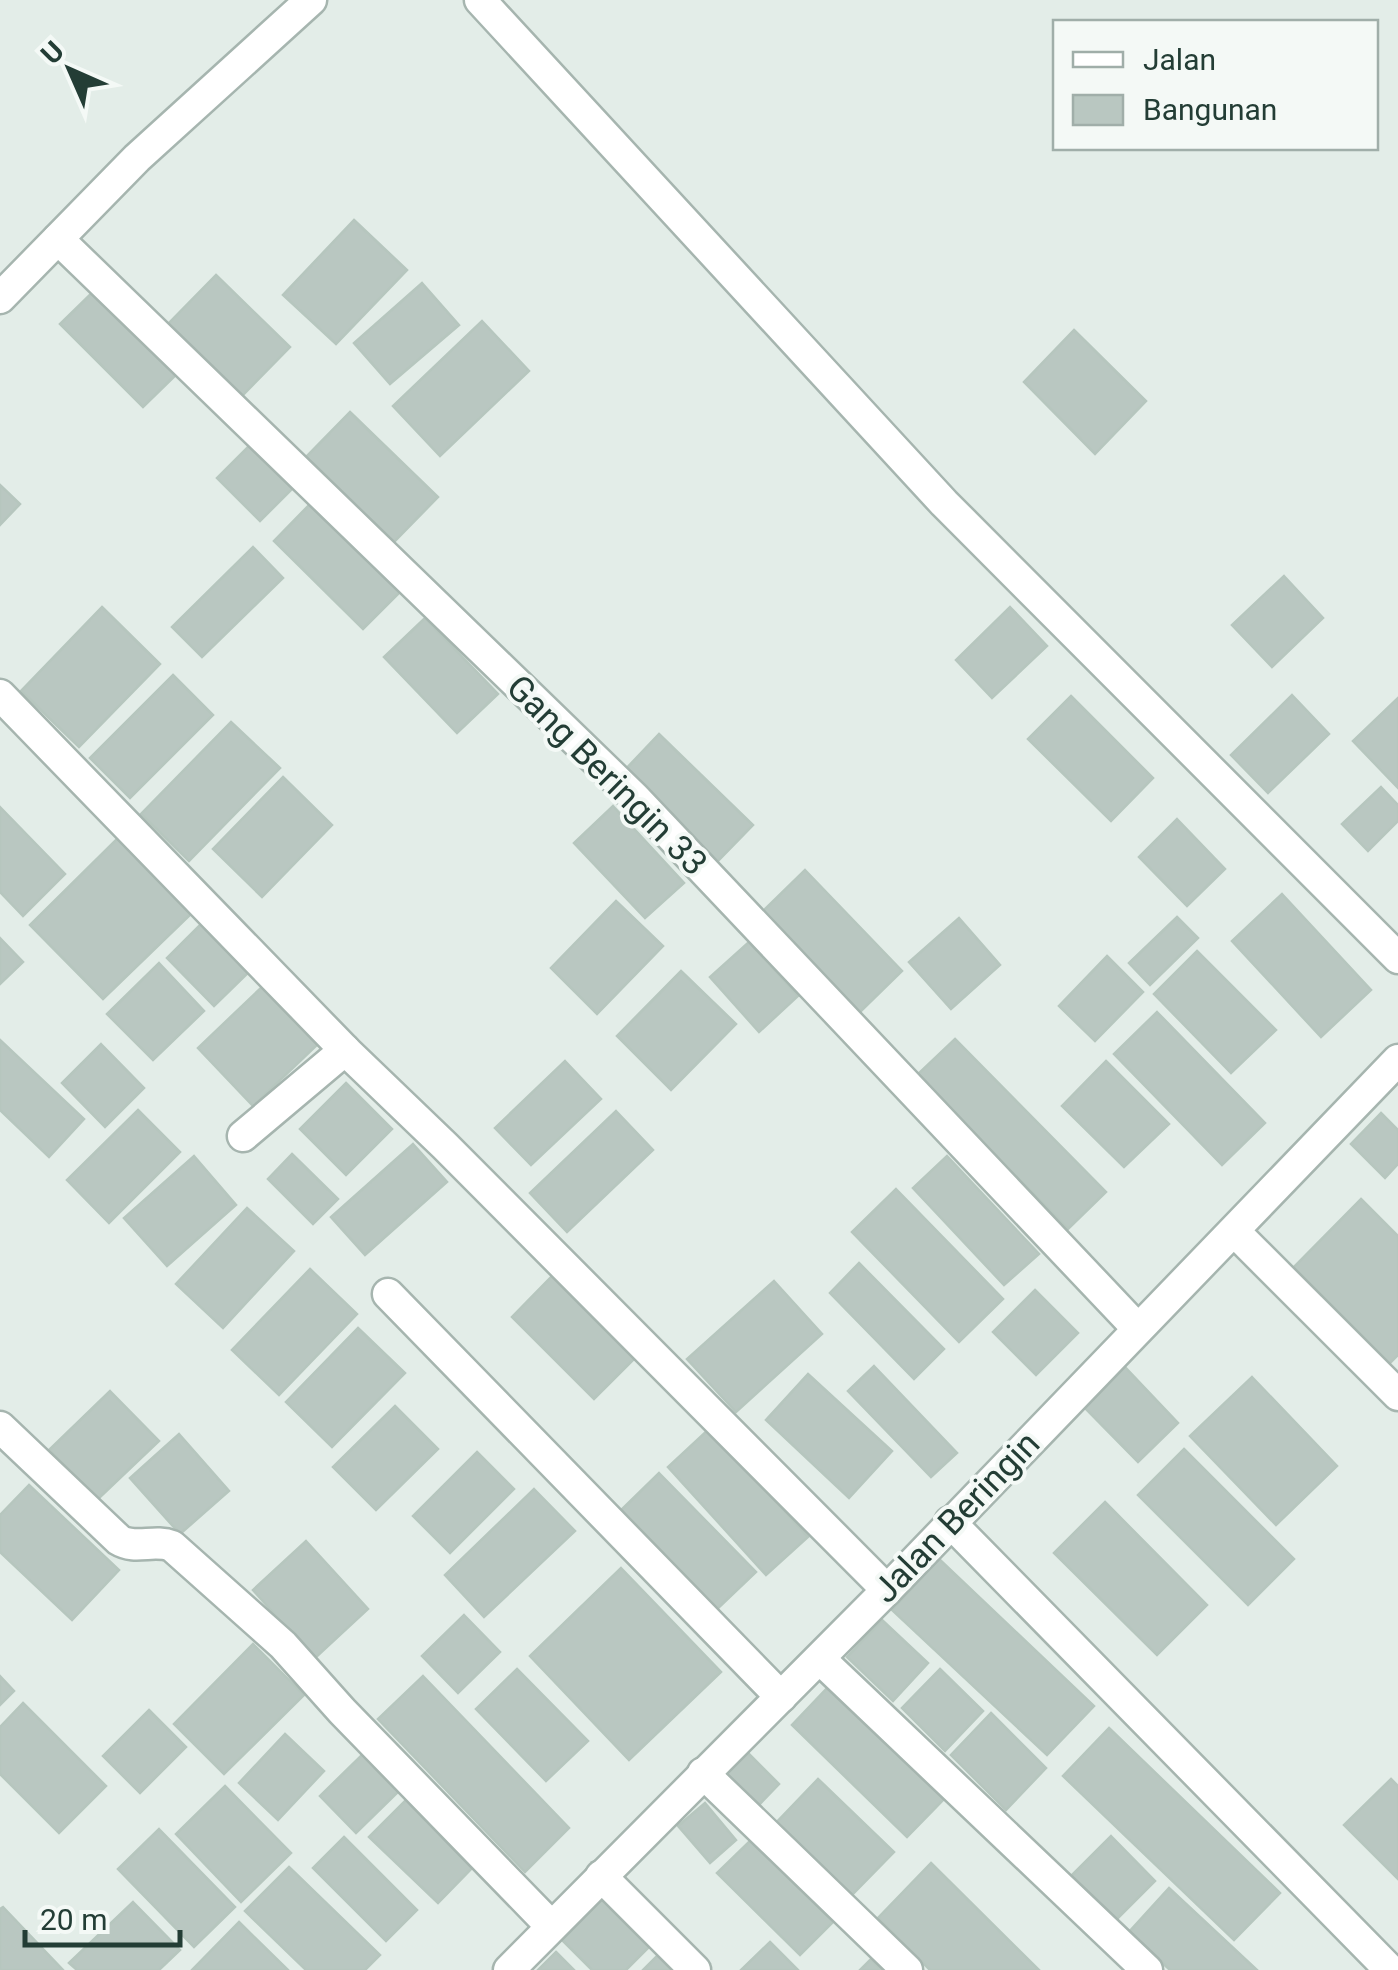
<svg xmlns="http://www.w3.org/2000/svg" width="1398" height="1970" font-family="Roboto,sans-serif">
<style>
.building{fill:#b9c7c1;stroke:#b6c6be;stroke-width:2.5}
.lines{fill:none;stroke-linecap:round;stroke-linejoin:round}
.minor-casing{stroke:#a6b5af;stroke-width:35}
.tertiary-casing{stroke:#a6b5af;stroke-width:35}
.minor{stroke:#fff;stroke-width:30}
.tertiary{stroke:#fff;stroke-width:30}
.labels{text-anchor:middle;stroke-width:8;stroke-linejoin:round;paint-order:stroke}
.street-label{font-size:35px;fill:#233d35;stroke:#f4f9f6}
</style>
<rect width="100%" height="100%" fill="#e3ede8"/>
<g class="building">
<polygon points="354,220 407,270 336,344 283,295"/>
<polygon points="216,275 290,347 242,396 168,324"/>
<polygon points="422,283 459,325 390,384 354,343"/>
<polygon points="100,285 183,368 143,407 60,324"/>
<polygon points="482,321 529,371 440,456 393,406"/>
<polygon points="1074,330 1146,401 1095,454 1024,382"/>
<polygon points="350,412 438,497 394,542 306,457"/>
<polygon points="253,442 296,485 260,521 217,478"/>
<polygon points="0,485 20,504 0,525"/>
<polygon points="311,503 400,592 363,629 274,541"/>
<polygon points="253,547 283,578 202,657 172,627"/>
<polygon points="1284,576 1323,618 1272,667 1232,625"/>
<polygon points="102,607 160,664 79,747 21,691"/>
<polygon points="1010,607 1047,646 992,698 956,660"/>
<polygon points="425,618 498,694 457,733 384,657"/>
<polygon points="173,675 213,715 130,798 90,758"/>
<polygon points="1292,695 1329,734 1268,793 1231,755"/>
<polygon points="1071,696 1153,778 1111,821 1028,739"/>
<polygon points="1398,698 1398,788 1353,741"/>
<polygon points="231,722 280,768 189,861 141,814"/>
<polygon points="659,734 753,825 716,863 622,773"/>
<polygon points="283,777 332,825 262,897 213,849"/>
<polygon points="1381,787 1398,805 1398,821 1368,851 1342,824"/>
<polygon points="613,806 684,883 645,918 574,843"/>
<polygon points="0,807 65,874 23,916 0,892"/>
<polygon points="1177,819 1225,869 1187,906 1139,857"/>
<polygon points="119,837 193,912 103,999 30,925"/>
<polygon points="805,870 902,971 859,1013 763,911"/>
<polygon points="1282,894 1371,990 1321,1037 1232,941"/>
<polygon points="616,901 663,946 597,1014 551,968"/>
<polygon points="1177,917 1198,938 1150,985 1129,963"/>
<polygon points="207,918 254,967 214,1006 167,958"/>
<polygon points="959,918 1000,965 951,1009 909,962"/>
<polygon points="0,938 23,962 0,984"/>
<polygon points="749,942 798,996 759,1032 710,977"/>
<polygon points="1197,951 1276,1030 1231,1073 1154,994"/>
<polygon points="1107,956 1143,992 1095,1041 1059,1006"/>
<polygon points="159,963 204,1011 153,1060 107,1014"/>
<polygon points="681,971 736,1024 671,1090 617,1036"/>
<polygon points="263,986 318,1044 253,1106 198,1048"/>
<polygon points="1157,1012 1265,1123 1222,1165 1114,1054"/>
<polygon points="955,1039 1106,1192 1068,1229 917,1075"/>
<polygon points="0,1040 84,1119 49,1157 0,1110"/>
<polygon points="101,1044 144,1088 105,1127 62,1083"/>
<polygon points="565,1061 601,1099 531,1165 495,1128"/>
<polygon points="1106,1061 1169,1124 1124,1167 1062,1106"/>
<polygon points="346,1083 392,1129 346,1175 300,1129"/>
<polygon points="138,1110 180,1152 109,1223 67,1180"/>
<polygon points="616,1111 653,1150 567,1232 530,1193"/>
<polygon points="1381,1113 1398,1130 1398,1164 1385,1178 1351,1144"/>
<polygon points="413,1144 447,1182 365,1255 331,1217"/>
<polygon points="292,1154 338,1199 313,1224 268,1179"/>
<polygon points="194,1156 236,1205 167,1266 124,1218"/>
<polygon points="947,1156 1039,1254 1004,1285 913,1188"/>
<polygon points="896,1189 1003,1299 959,1342 852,1232"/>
<polygon points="1361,1199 1398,1236 1398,1355 1387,1366 1290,1271"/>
<polygon points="247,1208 294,1251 223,1328 176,1284"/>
<polygon points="859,1263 944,1349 914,1379 830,1293"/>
<polygon points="310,1269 357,1314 279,1395 232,1350"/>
<polygon points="554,1274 636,1357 594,1399 512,1317"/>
<polygon points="774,1281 822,1334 736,1412 687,1359"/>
<polygon points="1035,1290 1078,1333 1036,1375 993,1332"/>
<polygon points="358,1328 405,1373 332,1447 286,1402"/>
<polygon points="874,1366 957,1453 931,1477 848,1391"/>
<polygon points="1125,1367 1178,1423 1138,1462 1084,1407"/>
<polygon points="808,1374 892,1451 849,1498 766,1420"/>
<polygon points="1252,1377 1337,1466 1276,1525 1190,1436"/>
<polygon points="110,1391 159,1441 98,1499 49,1450"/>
<polygon points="395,1406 438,1449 376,1510 333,1467"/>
<polygon points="710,1428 808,1537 766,1575 668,1467"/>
<polygon points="179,1434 229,1491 180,1534 130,1478"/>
<polygon points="1184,1449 1294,1559 1248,1605 1138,1495"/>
<polygon points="477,1452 514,1489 450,1553 413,1516"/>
<polygon points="659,1473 756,1572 714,1612 617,1514"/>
<polygon points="29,1485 119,1570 72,1620 0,1552 0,1515"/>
<polygon points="534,1489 575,1531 484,1617 445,1575"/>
<polygon points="1105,1502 1207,1605 1157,1655 1054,1553"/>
<polygon points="306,1541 368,1609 314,1659 253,1590"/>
<polygon points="939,1559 1094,1706 1047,1755 892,1610"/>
<polygon points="621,1568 721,1672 629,1760 530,1656"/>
<polygon points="464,1615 500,1652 458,1693 422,1656"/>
<polygon points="882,1620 928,1663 893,1701 847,1657"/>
<polygon points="253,1644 304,1695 224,1774 174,1724"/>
<polygon points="517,1669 588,1741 546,1781 476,1709"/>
<polygon points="940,1669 983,1711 945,1751 902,1708"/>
<polygon points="0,1676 14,1691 0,1705"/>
<polygon points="423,1676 569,1828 525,1872 378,1719"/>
<polygon points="830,1685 945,1798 907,1837 792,1725"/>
<polygon points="23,1703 106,1786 59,1833 0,1774 0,1727"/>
<polygon points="149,1710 186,1747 140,1793 103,1756"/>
<polygon points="991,1713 1046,1768 1006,1810 951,1755"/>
<polygon points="1109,1728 1280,1893 1234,1940 1063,1776"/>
<polygon points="285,1734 324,1771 278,1820 239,1783"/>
<polygon points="745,1750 779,1784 756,1808 721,1773"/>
<polygon points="365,1752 401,1789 356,1833 320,1796"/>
<polygon points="818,1779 894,1852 849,1898 773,1826"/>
<polygon points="1391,1779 1398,1786 1398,1879 1344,1825"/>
<polygon points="225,1786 291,1853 241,1902 176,1834"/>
<polygon points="407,1799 475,1865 438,1903 369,1837"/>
<polygon points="705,1803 736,1840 710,1863 678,1826"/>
<polygon points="159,1829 235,1907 194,1947 118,1869"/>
<polygon points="1111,1836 1155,1881 1115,1921 1070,1877"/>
<polygon points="344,1837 417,1910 386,1941 313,1868"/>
<polygon points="751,1840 833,1922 800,1955 717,1873"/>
<polygon points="931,1863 1039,1970 930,1970 878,1918"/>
<polygon points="289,1867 380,1955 365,1970 306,1970 245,1911"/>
<polygon points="1169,1888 1257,1970 1170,1970 1129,1932"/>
<polygon points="600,1897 649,1947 626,1970 592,1970 559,1937"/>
<polygon points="133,1902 180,1950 159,1970 77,1970 69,1963"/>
<polygon points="3,1907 63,1970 0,1970 0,1909"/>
<polygon points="239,1922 288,1970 192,1970"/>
<polygon points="770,1942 798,1970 741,1970"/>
<polygon points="556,1952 574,1970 538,1970"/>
<polygon points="661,1952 679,1970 643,1970"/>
<polygon points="871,1959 881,1970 860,1970"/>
</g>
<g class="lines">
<g class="minor-casing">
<g id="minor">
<polyline points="480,0 944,503 1398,958"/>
<polyline points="58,239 635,798 1137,1328"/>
<polyline points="0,298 137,158 311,0"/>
<polyline points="0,695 345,1050 445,1146 887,1590"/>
<polyline points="243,1136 345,1050"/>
<polyline points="1235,1232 1398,1395"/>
<polyline points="388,1294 781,1697"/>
<path d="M 0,1427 L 119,1540 C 135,1550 154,1539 172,1546 L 283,1645 L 342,1711 L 551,1926"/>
<polyline points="950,1522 1390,1970"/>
<polyline points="820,1659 1147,1970"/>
<polyline points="703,1773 907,1970"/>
<polyline points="601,1876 695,1970"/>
</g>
</g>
<g class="tertiary-casing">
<polyline id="tertiary" points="509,1970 887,1590 1398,1060"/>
</g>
<use href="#minor" class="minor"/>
<use href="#tertiary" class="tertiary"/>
</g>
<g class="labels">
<g class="street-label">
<text transform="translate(607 775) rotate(45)" y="12">Gang Beringin 33</text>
<text transform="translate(956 1517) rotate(-46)" y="12">Jalan Beringin</text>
</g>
</g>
<rect x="1053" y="20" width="325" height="130" fill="#f4f9f6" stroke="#a0aea9" stroke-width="2.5"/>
<rect x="1073" y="52" width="50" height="15" fill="#ffffff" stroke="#a0aea9" stroke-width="2.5"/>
<text x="1143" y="70" font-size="30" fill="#233d35">Jalan</text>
<rect x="1073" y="95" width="50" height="30" fill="#b9c7c1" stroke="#a0aea9" stroke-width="2.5"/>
<text x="1143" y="120" font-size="30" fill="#233d35">Bangunan</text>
<g transform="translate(70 70) rotate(315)" stroke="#f4f9f6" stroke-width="8" paint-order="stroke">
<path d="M0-8L18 38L0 25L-18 38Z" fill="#233d35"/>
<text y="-15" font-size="28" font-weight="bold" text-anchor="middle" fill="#233d35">U</text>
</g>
<path d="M25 1930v15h155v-15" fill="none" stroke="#233d35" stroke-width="5"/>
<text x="40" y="1930" font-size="30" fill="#233d35" stroke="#f4f9f6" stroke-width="8" paint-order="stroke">20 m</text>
</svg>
